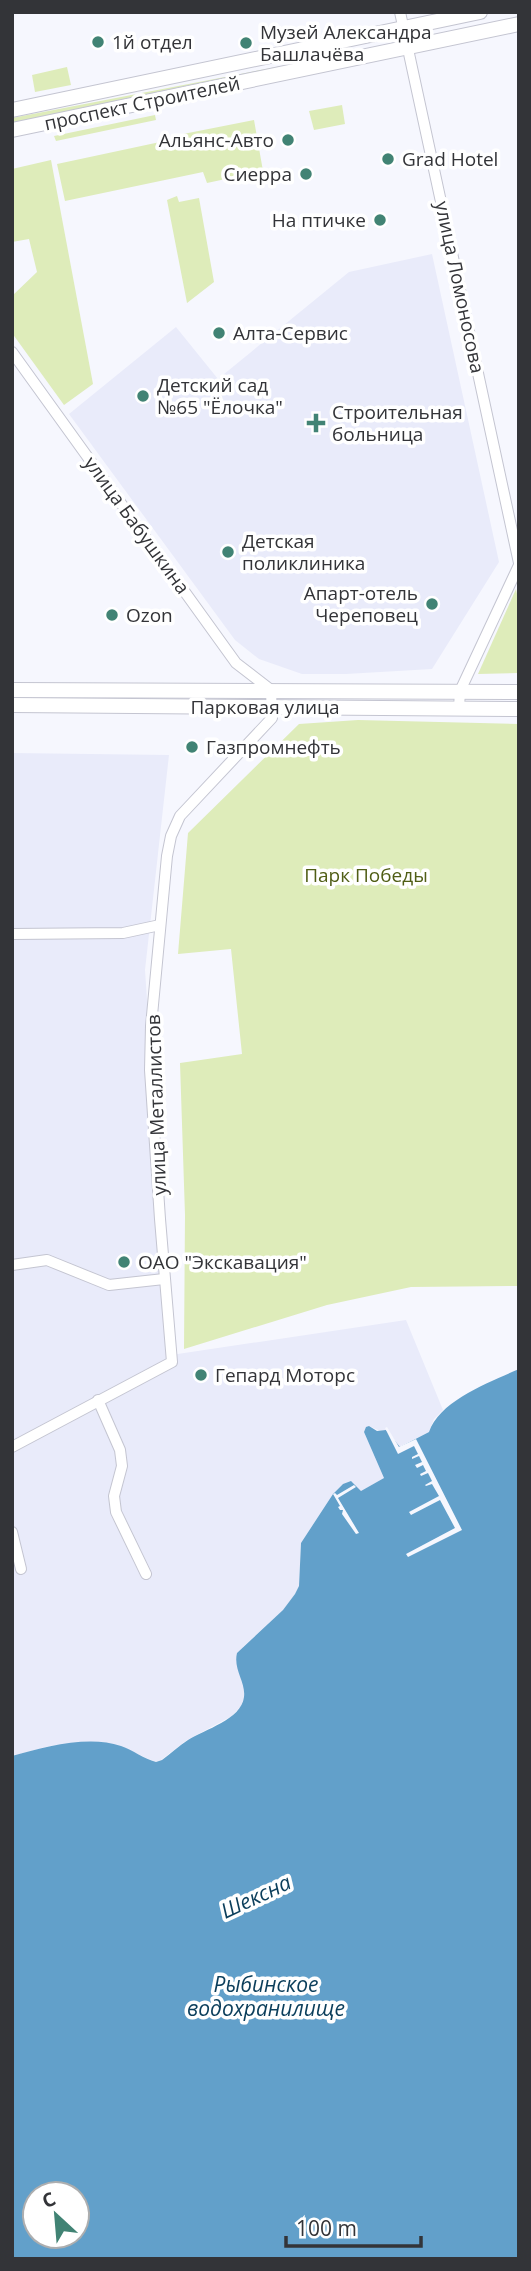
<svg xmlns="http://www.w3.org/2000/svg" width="531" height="2271" font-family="'Open Sans',sans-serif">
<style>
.built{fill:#e9ebfa}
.green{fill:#deecba}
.water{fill:#62a0ca;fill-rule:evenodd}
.pier{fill:#f6f7fe}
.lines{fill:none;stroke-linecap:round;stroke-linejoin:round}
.minor-casing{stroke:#c4c5d1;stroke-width:12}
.major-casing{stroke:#c4c5d1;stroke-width:16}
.minor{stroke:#fff;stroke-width:10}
.major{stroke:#fff;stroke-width:14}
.poi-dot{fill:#418374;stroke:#fff;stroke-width:2.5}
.labels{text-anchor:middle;stroke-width:7;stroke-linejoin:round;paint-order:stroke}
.poi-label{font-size:19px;fill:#333438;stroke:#fff;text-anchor:start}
.street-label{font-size:19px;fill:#333438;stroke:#fff}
.park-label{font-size:19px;fill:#505e16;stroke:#fff}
.water-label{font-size:21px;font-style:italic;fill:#0b3e5b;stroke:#fff}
</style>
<rect width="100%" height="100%" fill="#f6f7fe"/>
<g class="built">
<polygon points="432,254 499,562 432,669 346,674 302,674 259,659 235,640 69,414 176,327 218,379 349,272"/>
<polygon points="12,753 169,755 145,970 171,1355 406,1320 443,1410 434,1419 429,1432 399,1447 380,1431 369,1426 366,1428 364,1432 384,1478 361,1491 343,1484 333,1494 301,1543 299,1587 295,1594 283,1610 243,1647 245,1695 241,1706 232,1716 187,1740 161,1760 156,1762 111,1744 76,1743 50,1746 12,1756"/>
</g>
<g class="green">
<polygon points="396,44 12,127 12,118"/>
<polygon points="67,67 71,85 35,92 32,75"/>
<polygon points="342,105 345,124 314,130 309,111"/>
<polygon points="155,115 156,120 56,141 54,136"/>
<polygon points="254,120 263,171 207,183 203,172 65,201 57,164 160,142 163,150 175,148 173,136"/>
<polygon points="51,160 93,384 64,405 12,333 12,296 37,272 29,239 12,242 12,169"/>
<polygon points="177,196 179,202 199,198 214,282 187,303 167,200"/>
<polygon points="516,589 519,603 519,673 478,674"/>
<polygon points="358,720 519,724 519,1286 411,1287 327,1305 184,1349 185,1215 180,1063 242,1054 231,949 178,954 188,833 299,724"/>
</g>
<path class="water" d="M 519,1369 L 519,2259 L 12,2259 L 12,1756 C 45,1747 88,1735 121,1746 C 133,1750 144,1759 156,1762 L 162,1760 C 170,1754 179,1746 188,1740 C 205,1729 241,1720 244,1697 C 246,1682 233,1670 237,1653 L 283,1610 L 295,1594 L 299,1586 L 301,1543 L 333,1494 L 343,1484 L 351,1481 L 361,1491 L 384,1478 L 364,1432 L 366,1427 L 369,1426 L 377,1431 L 386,1430 L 400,1447 L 429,1432 C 440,1400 490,1382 519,1369 ZM 35,2194 L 77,2194 L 77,2236 L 35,2236 Z"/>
<g class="pier">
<polygon points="387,1427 399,1447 416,1439 462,1530 408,1557 406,1554 455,1528 440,1500 411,1515 409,1512 439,1496 432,1484 426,1486 425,1485 432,1481 428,1473 421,1476 420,1474 426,1471 423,1465 417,1468 415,1465 422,1462 419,1456 412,1459 412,1457 418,1454 414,1446 398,1454 385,1428"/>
<polygon points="354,1485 356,1487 338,1498 359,1533 356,1534 342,1514 343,1510 340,1510 338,1507 340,1506 333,1494 335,1493 337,1495"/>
</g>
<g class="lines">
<g class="minor-casing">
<g id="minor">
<polyline points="400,12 519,563"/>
<polyline points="12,352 236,663 271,690 272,718 180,816 171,836 167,856 151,1026 150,1070 160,1219 172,1362 12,1447"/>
<polyline points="459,708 460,691 519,565"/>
<polyline points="12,934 123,933 160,925"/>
<polyline points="12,1265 47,1260 109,1285 164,1279"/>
<polyline points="98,1400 120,1450 122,1466 114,1496 116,1512 146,1574"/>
<polyline points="12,1532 21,1569"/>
</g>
</g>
<g class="major-casing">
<g id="major">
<polyline points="12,110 480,12"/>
<polyline points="12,130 519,24"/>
<polyline points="12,690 519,692"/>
<polyline points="12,705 519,709"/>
</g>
</g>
<use href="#minor" class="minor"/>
<use href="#major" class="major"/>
</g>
<g class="poi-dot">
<circle cx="98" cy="42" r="7"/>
<circle cx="246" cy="43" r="7"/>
<circle cx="288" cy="140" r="7"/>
<circle cx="388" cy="159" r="7"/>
<circle cx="306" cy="174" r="7"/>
<circle cx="380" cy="220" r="7"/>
<circle cx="219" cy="333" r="7"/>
<circle cx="143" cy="396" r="7"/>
<path d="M312.5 412.5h7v7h7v7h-7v7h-7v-7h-7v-7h7z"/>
<circle cx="228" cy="552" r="7"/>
<circle cx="432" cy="604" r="7"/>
<circle cx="112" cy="615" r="7"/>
<circle cx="192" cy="747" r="7"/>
<circle cx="124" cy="1262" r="7"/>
<circle cx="201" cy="1375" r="7"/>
</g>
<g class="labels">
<g class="poi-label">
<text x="260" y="39">Музей Александра<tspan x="260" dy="22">Башлачёва</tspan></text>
<text x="112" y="49">1й отдел</text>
<text x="274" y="147" text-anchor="end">Альянс-Авто</text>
<text x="402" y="166">Grad Hotel</text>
<text x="292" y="181" text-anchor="end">Сиерра</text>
<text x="366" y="227" text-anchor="end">На птичке</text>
<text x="233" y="340">Алта-Сервис</text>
<text x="157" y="392">Детский сад<tspan x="157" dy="22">№65 "Ёлочка"</tspan></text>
<text x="332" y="419">Строительная<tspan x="332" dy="22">больница</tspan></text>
<text x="242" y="548">Детская<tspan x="242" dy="22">поликлиника</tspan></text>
<text x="418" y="600" text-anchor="end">Апарт-отель<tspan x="418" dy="22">Череповец</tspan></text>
<text x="126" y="622">Ozon</text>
<text x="206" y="754">Газпромнефть</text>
<text x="138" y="1269">ОАО "Экскавация"</text>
<text x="215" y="1382">Гепард Моторс</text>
</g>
<g class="street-label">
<text transform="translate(142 103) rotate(-12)" y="7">проспект Строителей</text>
<text transform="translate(460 287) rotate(78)" y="7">улица Ломоносова</text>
<text transform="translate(137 525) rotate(54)" y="7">улица Бабушкина</text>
<text x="265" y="714">Парковая улица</text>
<text transform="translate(156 1105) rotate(-92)" y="7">улица Металлистов</text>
</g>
<g class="park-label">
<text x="366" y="882">Парк Победы</text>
</g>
<g class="water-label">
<text transform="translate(256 1897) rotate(-25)" y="7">Шексна</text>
<text x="266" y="1992">Рыбинское<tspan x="266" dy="24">водохранилище</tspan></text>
</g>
</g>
<rect width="531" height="2271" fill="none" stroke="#333438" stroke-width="28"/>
<g transform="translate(56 2215) rotate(334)"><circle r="33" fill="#ffffff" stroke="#adaeaf" stroke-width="2"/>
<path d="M0-5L12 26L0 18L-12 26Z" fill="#418374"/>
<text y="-10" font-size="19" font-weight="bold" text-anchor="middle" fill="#333438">С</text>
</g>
<path d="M286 2236v10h135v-10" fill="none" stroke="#333438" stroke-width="3.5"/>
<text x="296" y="2236" font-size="21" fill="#333438" stroke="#ffffff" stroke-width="5" paint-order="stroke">100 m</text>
</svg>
